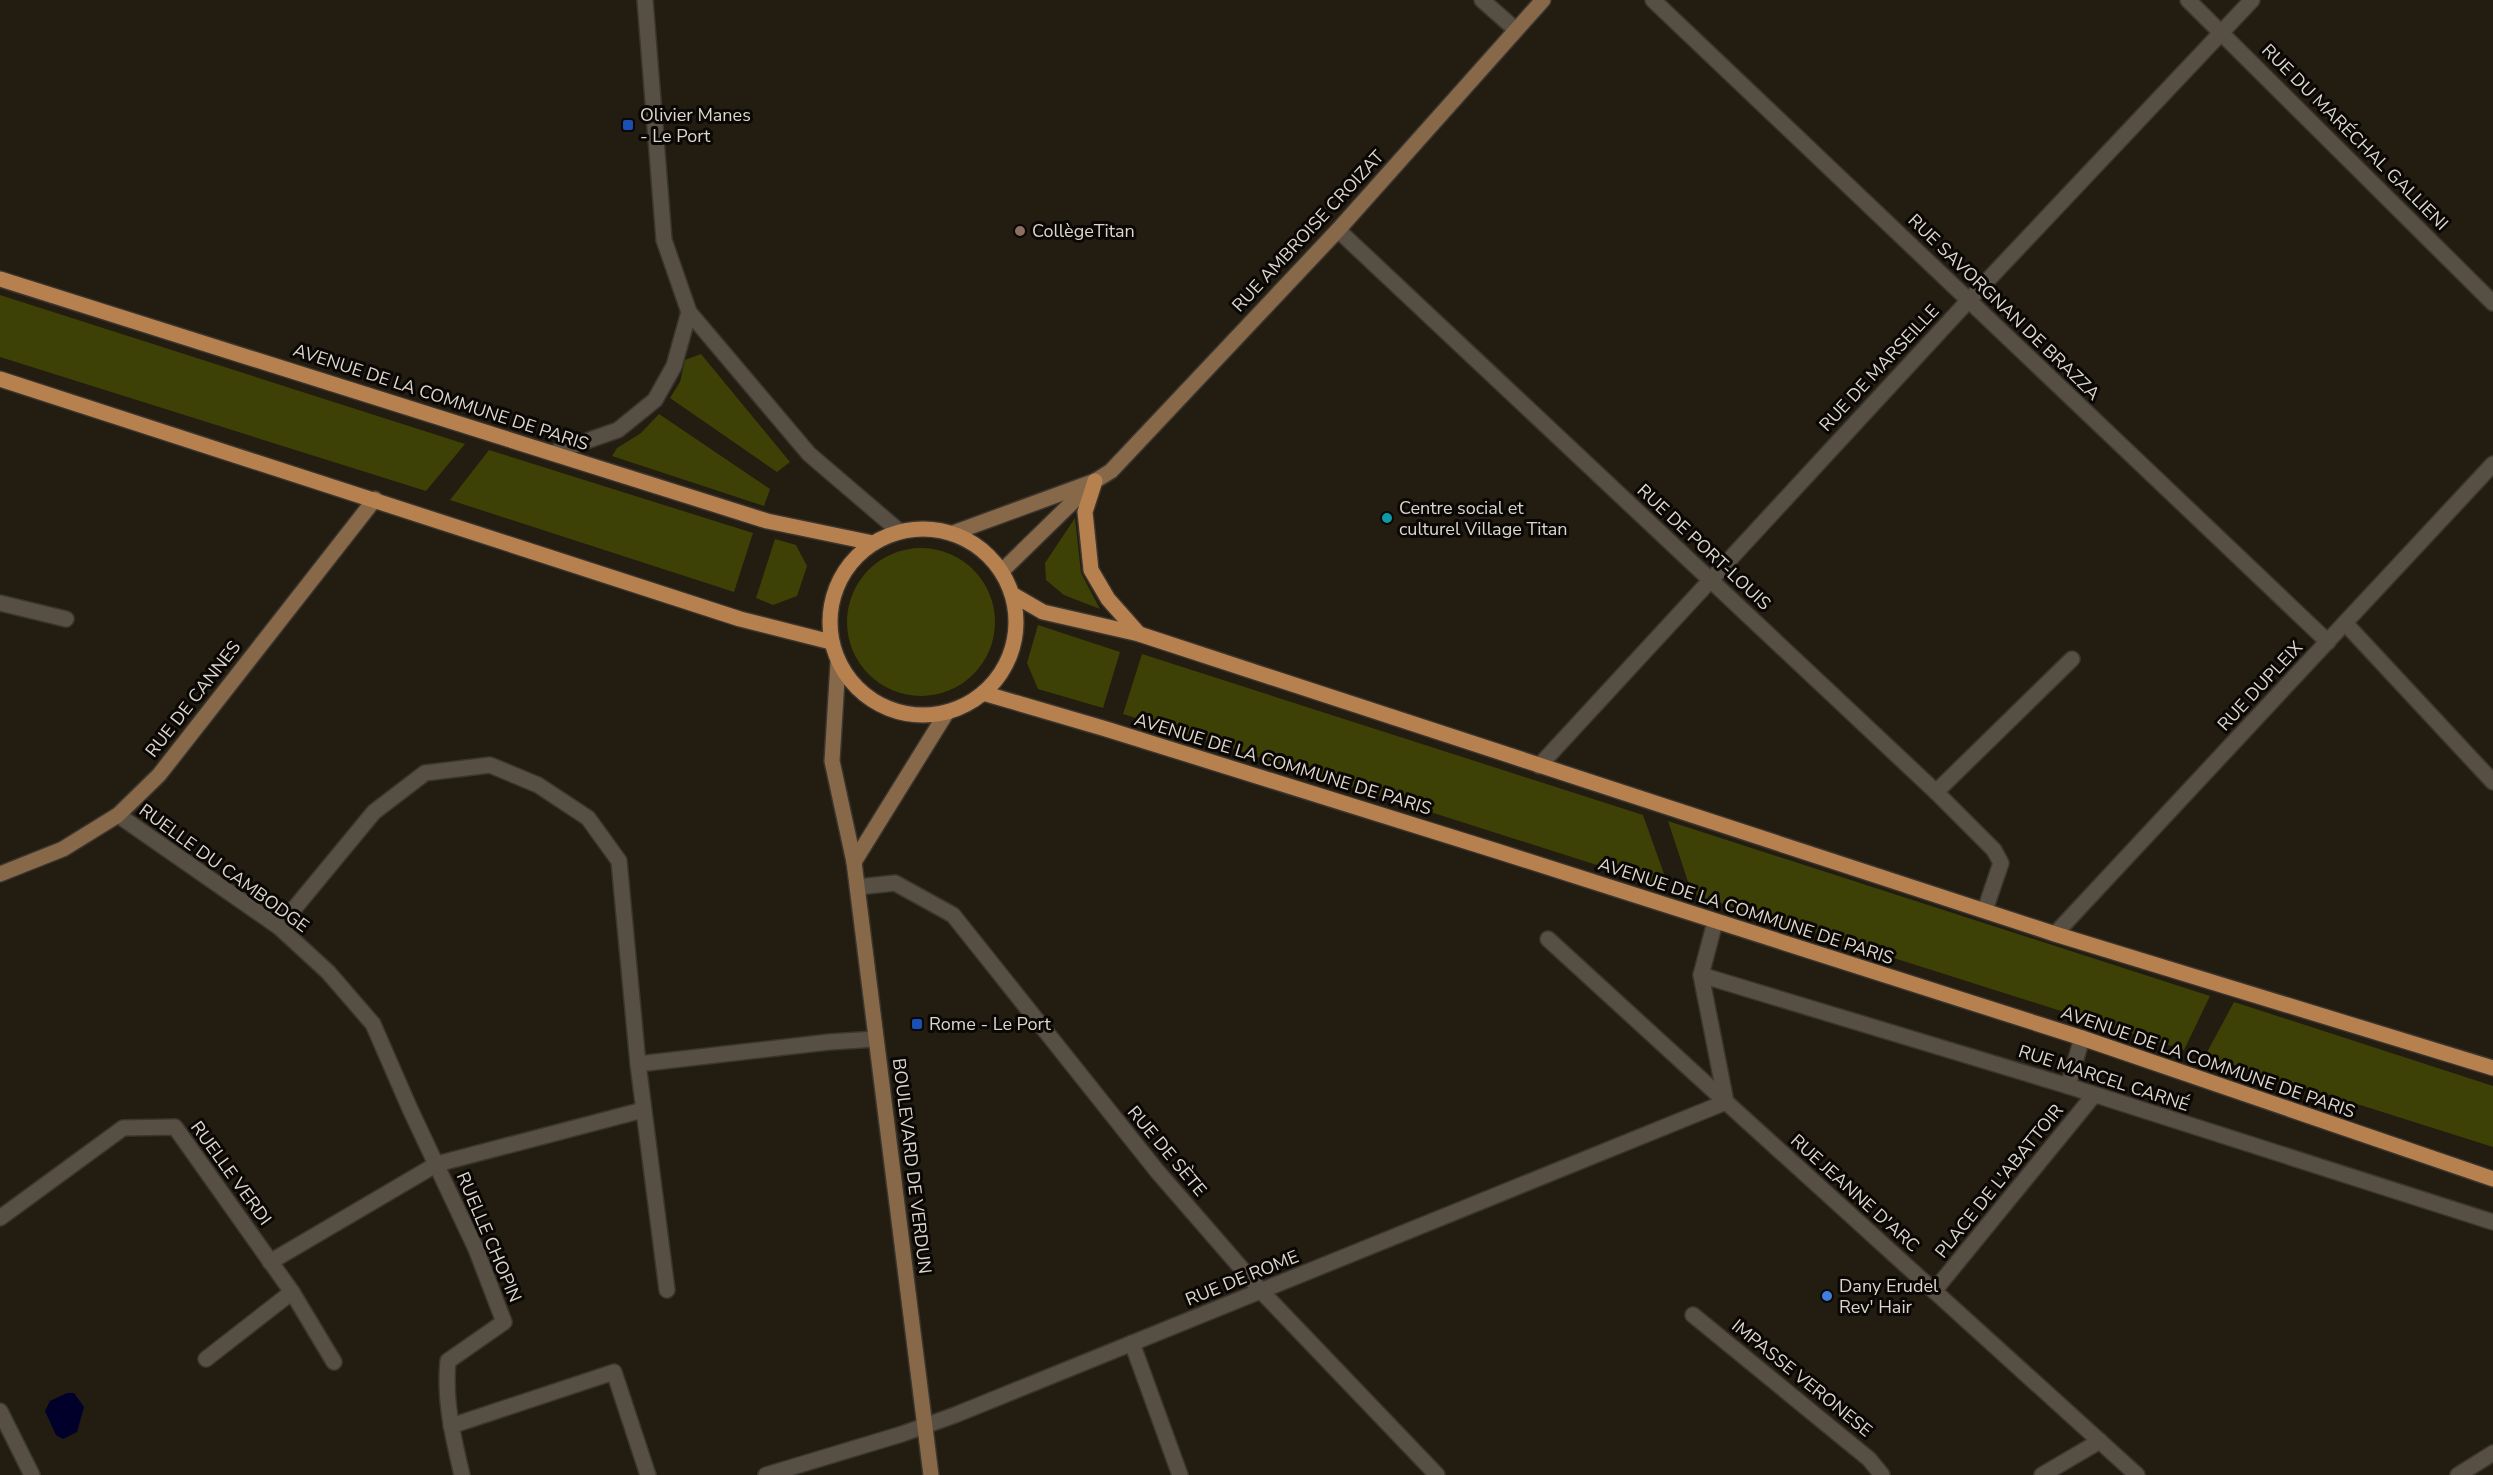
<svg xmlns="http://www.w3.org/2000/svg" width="2493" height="1475" font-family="'Nunito Sans',sans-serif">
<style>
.green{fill:#3e4105}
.water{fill:#00002b}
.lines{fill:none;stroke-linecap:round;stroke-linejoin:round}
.lane-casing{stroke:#3a352e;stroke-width:18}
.street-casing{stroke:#3a352e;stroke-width:18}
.secondary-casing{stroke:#3a352e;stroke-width:18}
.primary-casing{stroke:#3a352e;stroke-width:18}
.lane{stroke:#574f43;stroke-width:15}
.street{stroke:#574f43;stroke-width:15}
.secondary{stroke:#876849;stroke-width:15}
.primary{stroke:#b7814f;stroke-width:15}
.transit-dot{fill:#1a4fb4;stroke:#0a0704;stroke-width:2}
.education-dot{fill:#8d6e63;stroke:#0a0704;stroke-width:2}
.culture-dot{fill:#0f9aa8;stroke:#0a0704;stroke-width:2}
.shop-dot{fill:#3f7fe0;stroke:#0a0704;stroke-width:2}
.labels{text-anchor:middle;stroke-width:6;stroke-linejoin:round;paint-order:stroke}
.poi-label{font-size:18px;fill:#dbd7cf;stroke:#0a0704;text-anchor:start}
.street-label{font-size:18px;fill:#dbd7cf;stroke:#0a0704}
</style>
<rect width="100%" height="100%" fill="#231c11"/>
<g class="green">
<polygon points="0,295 465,444 426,491 0,357"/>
<polygon points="701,354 790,462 777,472 670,398 680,382 685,360"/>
<polygon points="659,414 770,489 764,506 612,456 617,448 641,433"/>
<polygon points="489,450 753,533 734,592 450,500"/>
<polygon points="1075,518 1081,573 1100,609 1064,595 1046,580 1045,563"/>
<polygon points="775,539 796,545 807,566 797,596 773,605 756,598"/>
<circle cx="921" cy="622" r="74"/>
<polygon points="1038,625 1120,652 1103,708 1038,689 1027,663"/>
<polygon points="1142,654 1643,815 1669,888 1123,714"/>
<polygon points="1668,821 2210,996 2184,1050 1692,894"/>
<polygon points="2234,1002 2493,1086 2493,1147 2205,1056"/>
</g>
<polygon class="water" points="67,1393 74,1393 84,1407 77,1432 63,1439 56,1435 45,1411 50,1401"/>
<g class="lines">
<g class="lane-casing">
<g id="lane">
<polyline points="2345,623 2493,782"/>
<path d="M 118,815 L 279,927 L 328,972 L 373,1024 L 410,1109 L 476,1249 L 504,1322 L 448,1361 C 444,1400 453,1437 462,1475"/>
<polyline points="1548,939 1726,1102"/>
<polyline points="0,1218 123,1128 175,1127 292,1292 334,1362"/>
<polyline points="270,1262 437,1164 643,1110"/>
<polyline points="1693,1315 1869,1459 1882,1475"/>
<polyline points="1132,1343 1180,1475"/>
<polyline points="206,1359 292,1292"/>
<polyline points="451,1426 614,1372 648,1475"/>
<polyline points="2458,1475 2493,1453"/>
</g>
</g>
<g class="street-casing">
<g id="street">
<polyline points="645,0 664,240 689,312 809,454 899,531"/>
<polyline points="1482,0 1516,30"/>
<polyline points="1653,0 2328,642"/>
<polyline points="2188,0 2493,303"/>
<polyline points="1338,230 1936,792 1994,850 2001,863 1985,910"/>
<polyline points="552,453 618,430 655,400 674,366 689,312"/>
<polyline points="0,603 66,619"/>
<polyline points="1539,766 1969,300 2252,0"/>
<polyline points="1936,792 2072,659"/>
<polyline points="858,887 895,883 953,915 1157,1171 1262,1292 1437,1475"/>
<polyline points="1715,922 1701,975 1726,1102"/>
<polyline points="279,927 374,812 425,773 490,765 538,785 588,818 619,861 638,1064 829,1042 876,1039"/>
<polyline points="2055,934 2493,464"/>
<polyline points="1701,975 2068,1086 2493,1222"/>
<polyline points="638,1064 667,1290"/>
<polyline points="2068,1086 2082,1038"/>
<polyline points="1726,1102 2137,1475"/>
<polyline points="1934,1291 2094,1095"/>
<polyline points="0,1411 32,1475"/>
<polyline points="766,1475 902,1434 955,1415 1726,1102"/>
<polyline points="2042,1475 2100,1441"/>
</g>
</g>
<g class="secondary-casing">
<g id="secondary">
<polyline points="953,533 1095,481 1111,471 1338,230 1543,0"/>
<polyline points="1002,571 1090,485"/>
<polyline points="838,663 832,761 854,862 931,1475"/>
<polyline points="854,862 947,712"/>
<polyline points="0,874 63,849 118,815 159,775 375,499"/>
</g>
</g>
<g class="primary-casing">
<g id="primary">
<polyline points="0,279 767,521 873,543"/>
<polyline points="0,379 740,619 831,642"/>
<polyline points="1095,481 1085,512 1091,570 1108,599 1139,634"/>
<circle cx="923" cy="622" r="93"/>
<polyline points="1012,594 1043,612 1139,634 2055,934 2493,1068"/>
<polyline points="983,693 1106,729 1500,852 2082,1038 2493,1179"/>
</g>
</g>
<use href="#lane" class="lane"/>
<use href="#street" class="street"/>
<use href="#secondary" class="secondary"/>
<use href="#primary" class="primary"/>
</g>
<g class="transit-dot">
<rect x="622" y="119" width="12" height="12" rx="3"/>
<rect x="911" y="1018" width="12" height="12" rx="3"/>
</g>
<circle class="education-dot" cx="1020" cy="231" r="6"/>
<circle class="culture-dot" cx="1387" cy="518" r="6"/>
<circle class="shop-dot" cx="1827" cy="1296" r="6"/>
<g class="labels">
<g class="poi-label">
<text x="640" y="121">Olivier Manes<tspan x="640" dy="21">- Le Port</tspan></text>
<text x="1032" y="237">CollègeTitan</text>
<text x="1399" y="514">Centre social et<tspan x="1399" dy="21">culturel Village Titan</tspan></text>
<text x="929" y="1030">Rome - Le Port</text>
<text x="1839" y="1292">Dany Erudel<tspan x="1839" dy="21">Rev' Hair</tspan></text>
</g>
<g class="street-label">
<text transform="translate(2355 137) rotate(45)" y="6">RUE DU MARÉCHAL GALLIENI</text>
<text transform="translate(1308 231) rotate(-47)" y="6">RUE AMBROISE CROIZAT</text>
<text transform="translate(2004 307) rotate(44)" y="6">RUE SAVORGNAN DE BRAZZA</text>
<text transform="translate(1879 368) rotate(-47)" y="6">RUE DE MARSEILLE</text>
<text transform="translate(441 397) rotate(18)" y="6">AVENUE DE LA COMMUNE DE PARIS</text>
<text transform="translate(1704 547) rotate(43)" y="6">RUE DE PORT-LOUIS</text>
<text transform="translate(2260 686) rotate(-47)" y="6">RUE DUPLEIX</text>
<text transform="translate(193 699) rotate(-52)" y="6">RUE DE CANNES</text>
<text transform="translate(1283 764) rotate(17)" y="6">AVENUE DE LA COMMUNE DE PARIS</text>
<text transform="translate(224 868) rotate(36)" y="6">RUELLE DU CAMBODGE</text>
<text transform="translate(1746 911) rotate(18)" y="6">AVENUE DE LA COMMUNE DE PARIS</text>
<text transform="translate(2208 1062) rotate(19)" y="6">AVENUE DE LA COMMUNE DE PARIS</text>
<text transform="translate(2104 1078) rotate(18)" y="6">RUE MARCEL CARNÉ</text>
<text transform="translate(1167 1151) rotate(50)" y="6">RUE DE SÈTE</text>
<text transform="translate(912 1166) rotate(83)" y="6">BOULEVARD DE VERDUN</text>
<text transform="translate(231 1173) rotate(54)" y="6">RUELLE VERDI</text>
<text transform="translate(1999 1181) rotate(-51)" y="6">PLACE DE L'ABATTOIR</text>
<text transform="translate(1855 1193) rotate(42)" y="6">RUE JEANNE D'ARC</text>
<text transform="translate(489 1237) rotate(67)" y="6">RUELLE CHOPIN</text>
<text transform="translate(1242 1278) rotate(-22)" y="6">RUE DE ROME</text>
<text transform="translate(1802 1378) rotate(39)" y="6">IMPASSE VERONESE</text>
</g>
</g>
</svg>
